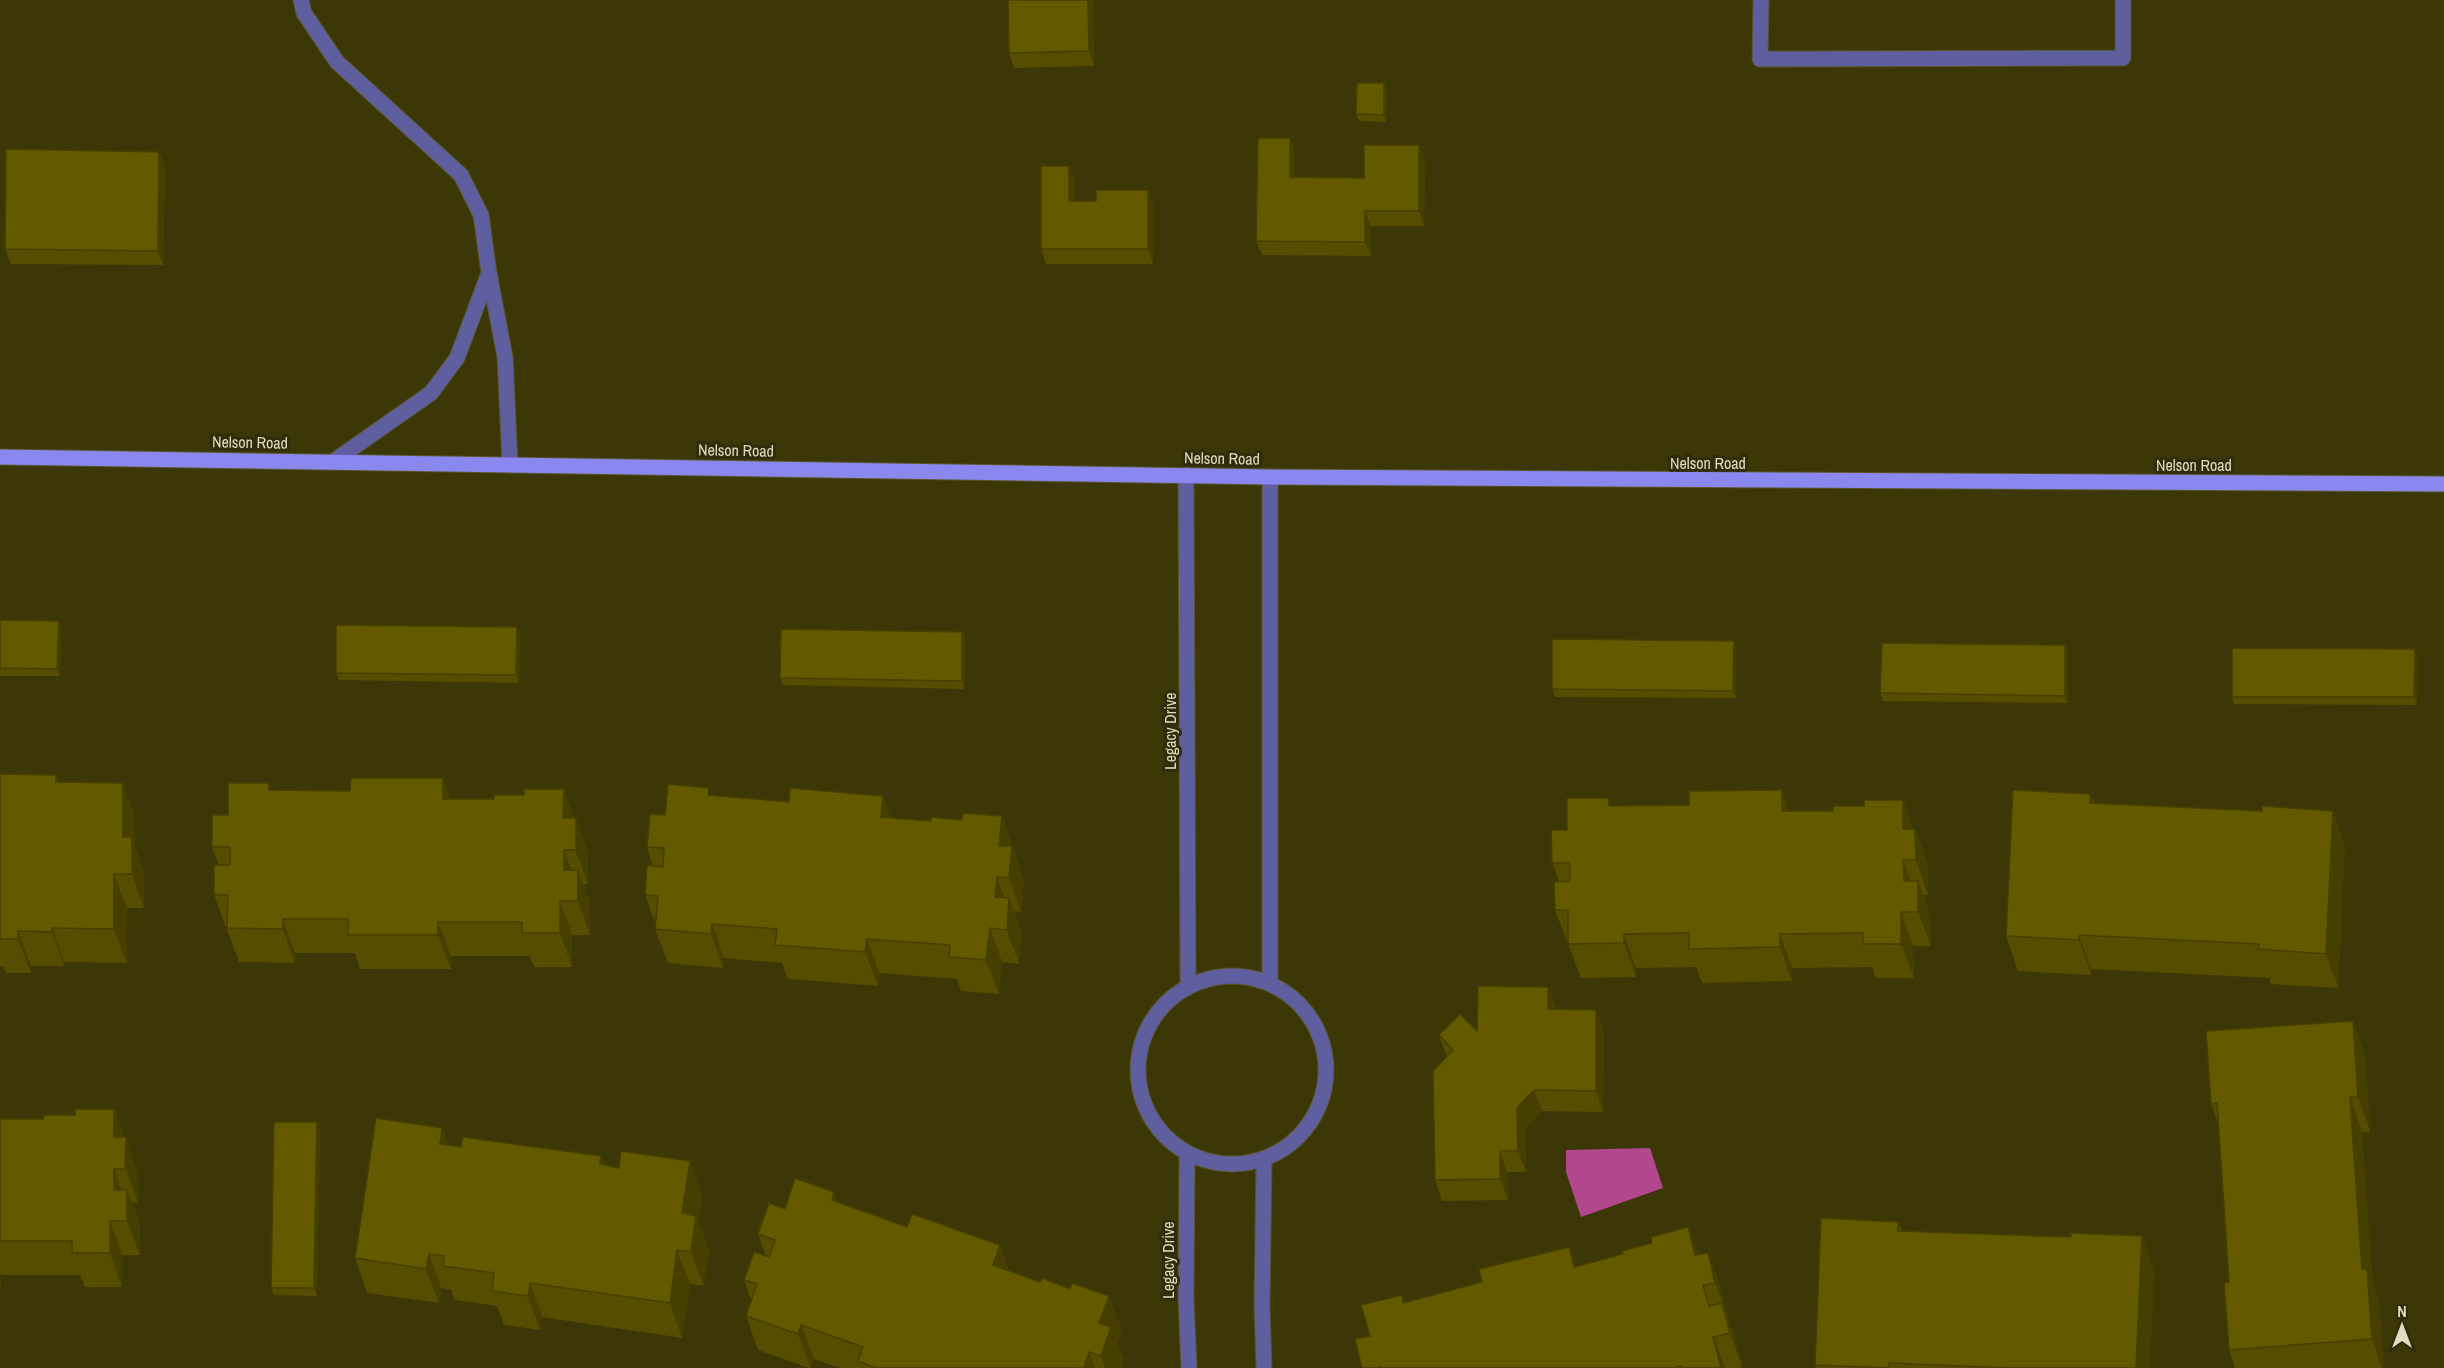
<svg xmlns="http://www.w3.org/2000/svg" width="2444" height="1368" font-family="'Archivo Narrow',sans-serif">
<style>
.water{fill:#b2478e}
.lines{fill:none;stroke-linecap:round;stroke-linejoin:round}
.minor-casing{stroke:#595527;stroke-width:17}
.major-casing{stroke:#595527;stroke-width:17}
.minor{stroke:#5f5e9e;stroke-width:15}
.major{stroke:#8a87ef;stroke-width:15}
.wall{fill:#554d00}
.shaded-wall{fill:#453f00}
.building{fill:#635a00;stroke:#453f00;stroke-width:1.5}
.labels{text-anchor:middle;stroke-width:6;stroke-linejoin:round;paint-order:stroke}
.street-label{font-size:16px;fill:#dfddbe;stroke:#302c0c}
</style>
<rect width="100%" height="100%" fill="#3c3706"/>
<polygon class="water" points="1650,1148 1663,1188 1581,1217 1566,1172 1566,1150"/>
<g class="lines">
<g class="minor-casing">
<g id="minor">
<polyline points="301,0 304,13 337,62 461,175 481,215 489,273 505,357 510,464"/>
<polyline points="1761,0 1760,59 2123,58 2123,0"/>
<polyline points="334,461 431,393 457,358 489,273"/>
<polyline points="1186,475 1188,987"/>
<polyline points="1270,477 1270,984"/>
<circle cx="1232" cy="1070" r="94"/>
<polyline points="1187,1153 1186,1299 1189,1368"/>
<polyline points="1264,1159 1262,1306 1264,1368"/>
</g>
</g>
<g class="major-casing">
<polyline id="major" points="0,457 1270,477 2444,484"/>
</g>
<use href="#minor" class="minor"/>
<use href="#major" class="major"/>
</g>
<g class="wall">
<polygon points="1008,0 1092,0 1093,3 1094,66 1014,68 1009,53"/>
<polygon points="1384,83 1387,90 1386,122 1359,121 1356,114"/>
<polygon points="1290,138 1295,152 1295,177 1364,178 1419,145 1425,160 1424,226 1371,226 1371,256 1262,255 1256,241"/>
<polygon points="165,166 163,265 11,264 5,249"/>
<polygon points="1069,166 1075,181 1075,201 1096,201 1148,190 1153,205 1153,264 1046,264 1041,249"/>
<polygon points="0,620 59,621 61,628 60,676 0,676"/>
<polygon points="962,632 965,640 964,689 783,685 780,678"/>
<polygon points="520,635 519,683 339,680 336,673"/>
<polygon points="1734,641 1736,649 1736,698 1555,697 1552,689"/>
<polygon points="2065,645 2068,653 2068,703 1883,701 1880,693"/>
<polygon points="2417,657 2417,705 2234,704 2232,697"/>
<polygon points="0,774 56,775 58,782 135,817 135,847 144,871 144,908 127,908 127,963 64,962 64,966 31,966 31,973 6,973 3,966 0,966"/>
<polygon points="443,778 451,799 576,818 588,852 588,884 583,884 590,904 590,935 572,935 572,967 534,967 530,956 451,956 451,969 360,969 355,953 295,953 295,963 239,962 214,895 219,865 212,847 228,815 272,790 350,791"/>
<polygon points="2090,794 2094,803 2345,845 2338,988 2271,984 2269,978 2091,969 2091,975 2018,971 2006,936"/>
<polygon points="711,795 891,818 931,821 1002,816 1024,881 1021,912 1014,911 1021,932 1019,964 1002,962 999,994 961,991 957,979 879,973 878,986 788,979 782,963 724,958 723,968 668,963 655,929 656,925 645,895 653,866 647,847"/>
<polygon points="1903,800 1913,829 1915,829 1928,863 1928,895 1923,895 1930,915 1931,946 1913,946 1914,978 1876,978 1872,967 1792,968 1792,981 1702,983 1696,967 1636,968 1636,977 1581,978 1555,910 1559,881 1552,863 1567,830 1611,806 1790,811 1833,811"/>
<polygon points="1548,987 1556,1009 1604,1031 1603,1112 1542,1111 1525,1129 1526,1172 1507,1172 1508,1200 1442,1201 1435,1180 1447,1057 1439,1035 1477,1031"/>
<polygon points="2365,1055 2370,1132 2362,1132 2373,1286 2379,1303 2384,1368 2235,1368 2229,1350 2229,1282 2218,1123 2211,1104"/>
<polygon points="114,1109 124,1137 138,1172 138,1203 132,1203 140,1224 140,1255 122,1255 122,1287 85,1287 80,1275 1,1275 1,1288 0,1288 0,1116 1,1119 43,1119"/>
<polygon points="317,1122 320,1130 317,1296 274,1295 271,1288"/>
<polygon points="449,1145 461,1147 601,1156 604,1165 702,1195 698,1222 709,1250 704,1286 690,1284 682,1338 542,1317 540,1330 504,1325 497,1306 455,1300 451,1290 441,1288 439,1303 367,1293 355,1258"/>
<polygon points="834,1192 837,1202 907,1227 1000,1245 1009,1271 1122,1330 1117,1343 1124,1361 1121,1368 840,1368 814,1359 811,1368 809,1368 758,1350 746,1316 751,1299 744,1280 766,1256 758,1234 785,1209"/>
<polygon points="1898,1222 1902,1231 2154,1270 2150,1368 1817,1368 1815,1365"/>
<polygon points="1569,1247 1576,1266 1698,1255 1708,1253 1720,1287 1727,1317 1735,1337 1742,1367 1738,1368 1362,1368 1370,1336 1404,1302 1482,1282"/>
</g>
<g class="shaded-wall">
<polygon points="1088,0 1092,0 1093,3 1094,66 1089,51"/>
<polygon points="1384,83 1387,90 1386,122 1384,115"/>
<polygon points="1290,138 1295,152 1295,192 1290,177"/>
<polygon points="1419,145 1425,160 1424,226 1419,211"/>
<polygon points="159,152 165,166 163,265 158,251"/>
<polygon points="1069,166 1075,181 1075,215 1069,201"/>
<polygon points="1148,190 1153,205 1153,264 1148,249"/>
<polygon points="1365,211 1371,226 1371,256 1365,242"/>
<polygon points="59,621 61,628 60,676 57,669"/>
<polygon points="517,627 520,635 519,683 516,675"/>
<polygon points="962,632 965,640 964,689 962,681"/>
<polygon points="1734,641 1736,649 1736,698 1733,691"/>
<polygon points="2065,645 2068,653 2068,703 2065,696"/>
<polygon points="2415,649 2417,657 2417,705 2414,697"/>
<polygon points="443,778 456,812 443,799"/>
<polygon points="123,783 135,817 135,847 144,871 144,908 132,874 123,837"/>
<polygon points="564,789 576,822 576,818 588,852 588,884 563,818"/>
<polygon points="1782,790 1795,824 1782,811"/>
<polygon points="2090,794 2103,828 2090,803"/>
<polygon points="883,796 895,830 881,817"/>
<polygon points="1903,800 1915,834 1903,829"/>
<polygon points="2333,811 2345,845 2338,988 2326,954"/>
<polygon points="1002,816 1024,881 1021,912 1009,878 999,846"/>
<polygon points="1915,829 1928,863 1928,895 1916,860"/>
<polygon points="564,850 576,884 564,870"/>
<polygon points="1903,860 1916,895 1904,881"/>
<polygon points="578,870 590,904 590,935 578,901"/>
<polygon points="114,874 127,908 127,963 114,929"/>
<polygon points="997,877 1008,907 1009,898 1021,932 1019,964 995,897"/>
<polygon points="1918,881 1930,915 1931,946 1918,912"/>
<polygon points="560,901 572,935 572,967 560,933"/>
<polygon points="1901,912 1913,946 1914,978 1901,944"/>
<polygon points="283,919 295,953 295,963 283,929"/>
<polygon points="438,922 451,956 451,969 438,935"/>
<polygon points="712,924 724,958 723,968 711,934"/>
<polygon points="52,928 64,962 64,966 52,932"/>
<polygon points="990,928 1002,962 999,994 986,960"/>
<polygon points="18,931 31,966 31,973 18,939"/>
<polygon points="1624,934 1636,968 1636,977 1624,943"/>
<polygon points="1780,934 1792,968 1792,981 1780,947"/>
<polygon points="2079,935 2091,969 2091,975 2079,940"/>
<polygon points="867,939 879,973 878,986 865,952"/>
<polygon points="1548,987 1556,1008 1555,1030 1548,1009"/>
<polygon points="1596,1010 1604,1031 1603,1112 1596,1091"/>
<polygon points="2353,1021 2365,1055 2370,1132 2358,1097"/>
<polygon points="1534,1090 1542,1111 1525,1129 1526,1172 1518,1151 1517,1108"/>
<polygon points="2350,1097 2362,1132 2373,1286 2379,1303 2384,1368 2382,1368 2372,1339 2362,1269"/>
<polygon points="114,1109 126,1143 126,1137 138,1172 138,1203 114,1137"/>
<polygon points="317,1122 320,1130 317,1296 314,1288"/>
<polygon points="442,1128 455,1162 440,1144"/>
<polygon points="1500,1151 1507,1172 1508,1200 1500,1179"/>
<polygon points="601,1156 613,1190 600,1164"/>
<polygon points="690,1161 702,1195 698,1222 709,1250 704,1286 691,1252 682,1213"/>
<polygon points="114,1169 126,1203 114,1190"/>
<polygon points="127,1190 140,1224 140,1255 127,1221"/>
<polygon points="834,1192 846,1226 832,1200"/>
<polygon points="110,1221 122,1255 122,1287 110,1253"/>
<polygon points="1688,1227 1701,1262 1695,1255"/>
<polygon points="2142,1236 2154,1270 2150,1368 2136,1368"/>
<polygon points="1000,1245 1012,1279 993,1265"/>
<polygon points="1569,1247 1581,1281 1574,1267"/>
<polygon points="677,1250 690,1284 682,1338 670,1303"/>
<polygon points="1708,1253 1720,1287 1728,1317 1715,1283"/>
<polygon points="429,1254 441,1288 439,1303 426,1269"/>
<polygon points="0,1272 1,1275 1,1288 0,1285"/>
<polygon points="530,1283 542,1317 540,1330 528,1296"/>
<polygon points="1109,1296 1122,1330 1117,1343 1124,1361 1121,1368 1105,1368 1101,1356 1099,1323"/>
<polygon points="1722,1303 1735,1337 1742,1367 1730,1333"/>
<polygon points="801,1325 814,1359 811,1368 798,1334"/>
<polygon points="1713,1337 1725,1368 1721,1368"/>
<polygon points="1089,1352 1095,1368 1084,1368"/>
</g>
<g class="building">
<polygon points="1008,0 1088,0 1089,51 1009,53"/>
<polygon points="1357,83 1384,83 1384,115 1356,114"/>
<polygon points="1258,138 1290,138 1290,177 1364,178 1364,145 1419,145 1419,211 1365,211 1365,242 1256,241"/>
<polygon points="6,149 159,152 158,251 5,249"/>
<polygon points="1041,166 1069,166 1069,201 1096,201 1096,190 1148,190 1148,249 1041,249"/>
<polygon points="0,620 59,621 57,669 0,668"/>
<polygon points="336,625 517,627 516,675 336,673"/>
<polygon points="781,629 962,632 962,681 780,678"/>
<polygon points="1552,639 1734,641 1733,691 1552,689"/>
<polygon points="1882,643 2065,645 2065,696 1880,693"/>
<polygon points="2232,648 2415,649 2414,697 2232,697"/>
<polygon points="0,774 56,775 56,782 123,783 123,837 132,837 132,874 114,874 114,929 52,928 52,932 18,931 18,939 0,939"/>
<polygon points="351,778 443,778 443,799 494,799 494,795 524,795 524,789 564,789 563,818 576,818 576,850 564,850 564,870 578,870 578,901 560,901 560,933 522,933 522,922 438,922 438,935 348,935 348,919 283,919 283,929 227,928 228,895 214,895 214,865 230,865 230,847 212,847 212,815 228,815 228,783 269,783 269,790 350,791"/>
<polygon points="668,784 709,788 708,795 789,802 790,788 883,796 881,817 931,821 931,817 962,820 963,813 1002,816 999,846 1012,846 1009,878 997,877 995,897 1009,898 1007,930 990,928 986,960 949,957 950,945 867,939 865,952 775,945 777,929 712,924 711,934 655,929 658,896 645,895 647,865 663,867 664,848 647,847 650,814 665,815"/>
<polygon points="1782,790 1782,811 1833,811 1833,806 1864,806 1864,800 1903,800 1903,829 1915,829 1916,860 1903,860 1904,881 1918,881 1918,912 1901,912 1901,944 1863,944 1863,933 1780,934 1780,947 1689,949 1689,933 1624,934 1624,943 1568,944 1568,910 1555,910 1554,882 1570,881 1570,863 1552,863 1551,830 1567,830 1567,798 1608,798 1609,806 1689,805 1689,791"/>
<polygon points="2013,790 2090,794 2090,803 2262,811 2262,806 2333,811 2326,954 2258,949 2259,944 2079,935 2079,940 2006,936"/>
<polygon points="1478,986 1548,987 1548,1009 1596,1010 1596,1091 1534,1090 1517,1108 1518,1151 1500,1151 1500,1179 1435,1180 1433,1071 1453,1050 1439,1035 1460,1014 1477,1031"/>
<polygon points="2353,1021 2358,1097 2350,1097 2362,1269 2367,1269 2372,1339 2229,1350 2224,1283 2229,1282 2217,1103 2211,1104 2206,1031"/>
<polygon points="75,1109 114,1109 114,1137 126,1137 125,1169 114,1169 114,1190 127,1190 127,1221 110,1221 110,1253 72,1253 72,1241 0,1241 0,1119 43,1119 44,1115 75,1115"/>
<polygon points="376,1118 442,1128 440,1144 461,1147 463,1137 601,1156 600,1164 619,1168 621,1151 690,1161 682,1213 696,1216 691,1252 677,1250 670,1303 530,1283 528,1296 492,1291 494,1273 443,1266 444,1256 429,1254 426,1269 355,1258"/>
<polygon points="274,1122 317,1122 314,1288 271,1288"/>
<polygon points="795,1178 834,1192 832,1200 907,1227 912,1214 1000,1245 993,1265 1040,1282 1042,1278 1070,1289 1072,1283 1109,1296 1099,1323 1111,1327 1101,1356 1089,1352 1084,1368 876,1368 858,1361 863,1347 801,1325 798,1334 746,1316 757,1284 744,1280 754,1252 769,1257 775,1240 758,1234 769,1203 785,1209"/>
<polygon points="1821,1218 1898,1222 1898,1231 2071,1237 2071,1233 2142,1236 2136,1368 2011,1368 1889,1363 1889,1368 1815,1365"/>
<polygon points="1688,1227 1695,1255 1708,1253 1715,1283 1703,1285 1709,1306 1722,1303 1730,1333 1713,1337 1721,1367 1717,1368 1682,1368 1681,1366 1674,1368 1380,1368 1380,1367 1376,1368 1362,1368 1355,1339 1370,1336 1361,1305 1402,1295 1403,1303 1482,1282 1479,1269 1569,1247 1574,1267 1623,1254 1622,1251 1652,1243 1651,1237"/>
</g>
<g class="labels">
<g class="street-label">
<text transform="translate(250 442) rotate(1)" y="6">Nelson Road</text>
<text transform="translate(736 450) rotate(1)" y="6">Nelson Road</text>
<text transform="translate(1222 458) rotate(1)" y="6">Nelson Road</text>
<text x="1708" y="469">Nelson Road</text>
<text x="2194" y="471">Nelson Road</text>
<text transform="translate(1170 731) rotate(-90)" y="6">Legacy Drive</text>
<text transform="translate(1168 1260) rotate(-90)" y="6">Legacy Drive</text>
</g>
</g>
<g transform="translate(2402 1326)" stroke="#302c0c" stroke-width="4.5" paint-order="stroke">
<path d="M0-4.5L10 22L0 15L-10 22Z" fill="#dfddbe"/>
<text y="-9" font-size="16" font-weight="bold" text-anchor="middle" fill="#dfddbe">N</text>
</g>
</svg>
